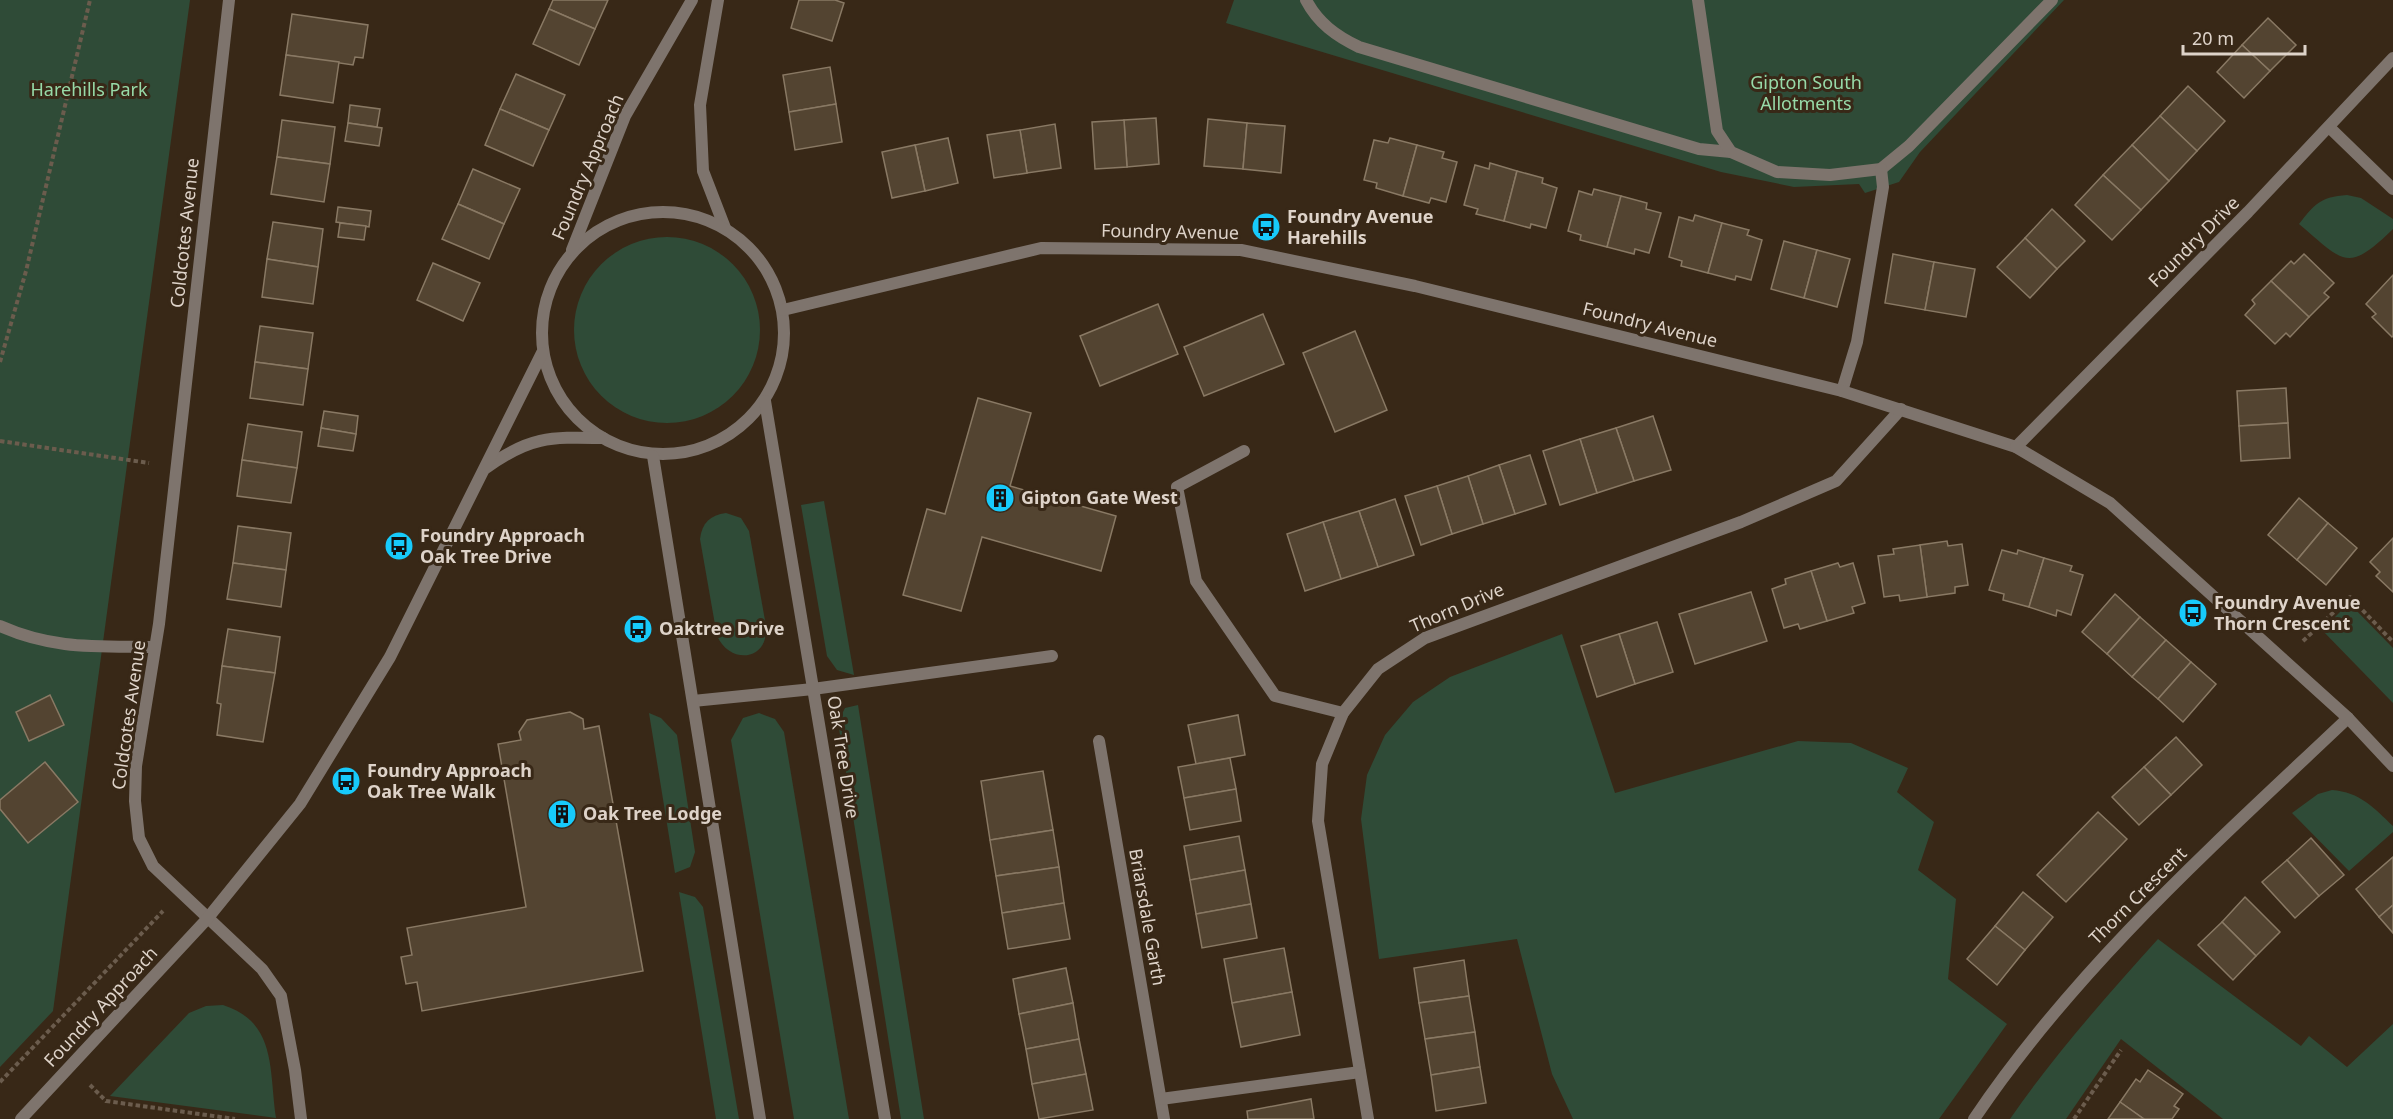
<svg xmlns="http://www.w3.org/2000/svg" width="2393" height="1119" font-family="'Noto Sans',sans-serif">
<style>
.green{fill:#2f4b37}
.building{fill:#534431;stroke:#897964;stroke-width:1.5}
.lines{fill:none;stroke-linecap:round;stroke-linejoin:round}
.path{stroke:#6b5c4d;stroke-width:4;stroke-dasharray:4.5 3;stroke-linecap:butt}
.service{stroke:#7e746d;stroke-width:12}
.pedestrian{stroke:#7e746d;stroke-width:12}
.minor{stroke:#7e746d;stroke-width:12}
.tertiary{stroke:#7e746d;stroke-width:12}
.labels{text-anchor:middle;stroke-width:6;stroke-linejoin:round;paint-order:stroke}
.park-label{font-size:18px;fill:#97daa8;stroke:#382817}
.street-label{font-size:18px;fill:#ded3c9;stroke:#382817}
.poi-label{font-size:18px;font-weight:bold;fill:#ded3c9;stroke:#382817;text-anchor:start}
</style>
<rect width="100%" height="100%" fill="#382817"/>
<g class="green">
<polygon points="0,0 190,0 53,1011 0,1067"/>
<polygon points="1234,0 2064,0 1920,152 1899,182 1865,193 1859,184 1794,187 1721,172 1226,23"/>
<path d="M 2347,195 L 2361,198 L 2393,219 L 2393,229 C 2347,274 2344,262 2299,224 C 2315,204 2320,197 2347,195 Z"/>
<circle cx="667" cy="330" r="93"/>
<polygon points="824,501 854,675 837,670 827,656 801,505"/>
<path d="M 726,513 L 741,518 L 749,531 L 766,626 C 769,660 731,666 717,636 L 700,539 C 702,523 710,515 726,513 Z"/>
<polygon points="2349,603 2393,648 2393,703 2322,630"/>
<polygon points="1562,634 1615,793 1798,741 1851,743 1908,768 1897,792 1934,822 1918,870 1956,899 1948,979 2007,1024 1939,1119 1573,1119 1552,1074 1517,939 1379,959 1361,819 1367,775 1385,735 1413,702 1450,677"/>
<polygon points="858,705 924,1119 901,1119 838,722 845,708"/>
<polygon points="649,713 661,718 677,735 695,852 690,867 675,873"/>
<polygon points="759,713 775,719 784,732 849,1119 794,1119 731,740 743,718"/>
<path d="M 2332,790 C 2360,792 2374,808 2393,826 L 2393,832 L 2349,871 L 2292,813 L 2318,794 Z"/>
<polygon points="679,892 695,897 703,907 739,1119 716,1119"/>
<path d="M 2158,939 L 2301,1046 L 2309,1036 L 2347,1067 L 2393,1024 L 2393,1119 L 2223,1119 L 2121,1039 L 2066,1119 L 2010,1119 C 2054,1055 2106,997 2158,939 Z"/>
<path d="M 223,1005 C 277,1022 269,1071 276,1118 L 110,1096 L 189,1013 L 206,1006 Z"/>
</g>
<g class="building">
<polygon points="553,0 608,0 595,29 549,9"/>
<polygon points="799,0 835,0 844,3 832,41 791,28"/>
<polygon points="549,9 595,29 579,65 533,44"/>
<polygon points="292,14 368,25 363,58 355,57 353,65 286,55"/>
<polygon points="2268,18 2296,45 2270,71 2242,45"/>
<polygon points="2242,45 2270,71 2244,98 2217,72"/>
<polygon points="286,55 339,62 333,103 280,95"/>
<polygon points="830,67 836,104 789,112 783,75"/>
<polygon points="516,74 565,95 549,130 500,109"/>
<polygon points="2188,86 2225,121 2197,151 2160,116"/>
<polygon points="836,104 842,142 795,150 789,112"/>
<polygon points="350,105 380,109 377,127 348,123"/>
<polygon points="500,109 549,130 533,166 485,145"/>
<polygon points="2160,116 2197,151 2169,181 2132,145"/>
<polygon points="1156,118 1159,164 1127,167 1124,120"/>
<polygon points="1208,119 1247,123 1243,169 1204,166"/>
<polygon points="282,120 335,127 330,164 277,157"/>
<polygon points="1124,120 1127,167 1095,169 1092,122"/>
<polygon points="348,123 382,128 379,146 345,141"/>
<polygon points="1247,123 1285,126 1281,173 1243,169"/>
<polygon points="1055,124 1061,168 1027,173 1020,130"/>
<polygon points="1020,130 1027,173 994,178 987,135"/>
<polygon points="948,138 958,183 925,191 915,145"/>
<polygon points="1390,138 1417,145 1403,196 1376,188 1377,183 1364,180 1374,140 1388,143"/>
<polygon points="915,145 925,191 892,198 882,152"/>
<polygon points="1417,145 1444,152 1442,158 1457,162 1446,202 1431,198 1429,203 1403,196"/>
<polygon points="2132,145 2169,181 2141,210 2103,175"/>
<polygon points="277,157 330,164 324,202 271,194"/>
<polygon points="1490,163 1517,171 1504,221 1476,214 1478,209 1464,205 1475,165 1489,169"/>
<polygon points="473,169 520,189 504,224 458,204"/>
<polygon points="1517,171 1543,178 1542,183 1557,188 1546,228 1531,224 1530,228 1504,221"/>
<polygon points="2103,175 2141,210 2112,240 2075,205"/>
<polygon points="1594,189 1621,196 1607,247 1580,240 1581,235 1568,231 1579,191 1592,195"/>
<polygon points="1621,196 1647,203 1646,209 1661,213 1649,253 1635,249 1634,254 1607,247"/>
<polygon points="458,204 504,224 489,259 442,239"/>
<polygon points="338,207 371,211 369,227 336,222"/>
<polygon points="2052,209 2085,241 2057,269 2025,238"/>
<polygon points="1695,215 1722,223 1708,273 1681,266 1682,261 1669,257 1679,217 1693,221"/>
<polygon points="273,222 323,229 318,267 267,259"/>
<polygon points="340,223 366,226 364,240 338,237"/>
<polygon points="1722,223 1749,230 1747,235 1762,240 1751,280 1736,276 1735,280 1708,273"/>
<polygon points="2025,238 2057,269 2030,298 1997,267"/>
<polygon points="1784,241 1817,250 1804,298 1771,289"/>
<polygon points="1817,250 1850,259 1837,307 1804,298"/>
<polygon points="1893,254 1934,262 1925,310 1885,303"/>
<polygon points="2304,254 2334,283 2324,293 2329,297 2309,317 2271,281 2291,261 2294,264"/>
<polygon points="267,259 318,267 313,304 262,297"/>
<polygon points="1934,262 1975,269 1966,317 1925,310"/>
<polygon points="433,263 480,283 463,321 417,300"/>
<polygon points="2393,275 2393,336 2392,337 2372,317 2376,314 2366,304"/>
<polygon points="2271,281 2309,317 2290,337 2286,333 2275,344 2245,315 2255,304 2252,300"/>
<polygon points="1158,304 1178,354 1100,386 1080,336"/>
<polygon points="1263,314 1284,364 1204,396 1184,347"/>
<polygon points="260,326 313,333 308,369 255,362"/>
<polygon points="1355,331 1387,410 1335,432 1303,353"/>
<polygon points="255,362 308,369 303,405 250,398"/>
<polygon points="2286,388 2288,423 2239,426 2237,391"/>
<polygon points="978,398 1031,413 1010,486 1116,516 1101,571 982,537 961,611 903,595 927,509 945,514"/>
<polygon points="324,411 358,416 356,434 321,428"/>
<polygon points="1653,416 1671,470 1634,481 1616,428"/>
<polygon points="2288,423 2290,458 2241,461 2239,426"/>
<polygon points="248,424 302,432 297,468 242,460"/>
<polygon points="321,428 356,434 353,451 318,446"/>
<polygon points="1616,428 1634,481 1597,493 1580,439"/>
<polygon points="1580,439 1597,493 1560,505 1543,451"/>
<polygon points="1530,455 1546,504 1515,514 1499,465"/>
<polygon points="242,460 297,468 291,503 237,496"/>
<polygon points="1499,465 1515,514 1483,524 1468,476"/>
<polygon points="1468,476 1483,524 1452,534 1437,486"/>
<polygon points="1437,486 1452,534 1421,545 1405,496"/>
<polygon points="2299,498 2328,523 2297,560 2268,535"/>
<polygon points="1395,499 1414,555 1378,567 1359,511"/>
<polygon points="1359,511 1378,567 1341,579 1323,522"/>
<polygon points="1323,522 1341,579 1305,591 1287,534"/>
<polygon points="2328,523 2357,548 2326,585 2297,560"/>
<polygon points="238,526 291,533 286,570 233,563"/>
<polygon points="2393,538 2393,592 2376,576 2380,572 2370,562"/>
<polygon points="1947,541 1948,546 1962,544 1968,585 1955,587 1955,593 1927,597 1920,545"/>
<polygon points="1920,545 1927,597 1900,601 1899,595 1884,597 1878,556 1894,554 1893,549"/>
<polygon points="2002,550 2017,554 2018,550 2044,558 2029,607 2003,600 2004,594 1989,590"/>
<polygon points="2044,558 2072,566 2070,571 2083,575 2071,615 2057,610 2056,616 2029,607"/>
<polygon points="233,563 286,570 281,607 227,599"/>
<polygon points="1838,563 1840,567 1853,563 1865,603 1852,607 1854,613 1827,621 1811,571"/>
<polygon points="1811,571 1827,621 1800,629 1798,624 1784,628 1772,589 1786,584 1785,579"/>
<polygon points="1751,592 1767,641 1695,664 1679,614"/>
<polygon points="2115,594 2140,617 2107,654 2082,632"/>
<polygon points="2140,617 2166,640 2132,677 2107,654"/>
<polygon points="1657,622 1673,672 1635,684 1619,634"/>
<polygon points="228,629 280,637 275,673 222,666"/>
<polygon points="1619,634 1635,684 1597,697 1581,646"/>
<polygon points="2166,640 2191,662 2158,699 2132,677"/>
<polygon points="2191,662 2216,684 2183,722 2158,699"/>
<polygon points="222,666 275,673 263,742 217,735 221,704 217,703"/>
<polygon points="50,695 64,725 29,741 16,712"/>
<polygon points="570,712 583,719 584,729 599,726 643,971 422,1011 417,982 406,984 401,957 412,955 407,928 526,907 498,744 521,740 519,732 527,720"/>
<polygon points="1238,715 1245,755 1196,764 1188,725"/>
<polygon points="2176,737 2202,765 2171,795 2144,767"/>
<polygon points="1230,758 1236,789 1184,798 1178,767"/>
<polygon points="45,762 78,802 28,843 0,809 0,800"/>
<polygon points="2144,767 2171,795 2139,825 2112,797"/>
<polygon points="1043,771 1053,830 990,840 981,781"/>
<polygon points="1236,789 1241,821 1190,830 1184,798"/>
<polygon points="2098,812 2127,839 2066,902 2037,875"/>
<polygon points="1053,830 1059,867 996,876 990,840"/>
<polygon points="1239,836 1245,870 1190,880 1184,846"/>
<polygon points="2311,838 2344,875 2319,896 2287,860"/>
<polygon points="2393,857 2393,905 2379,917 2356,889"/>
<polygon points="2287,860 2319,896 2295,918 2262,882"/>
<polygon points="1059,867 1064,903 1002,913 996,876"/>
<polygon points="1245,870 1251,904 1196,914 1190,880"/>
<polygon points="2023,892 2053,917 2025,950 1995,926"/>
<polygon points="2245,897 2280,932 2256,956 2222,922"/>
<polygon points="1064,903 1070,939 1008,949 1002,913"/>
<polygon points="1251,904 1257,938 1202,948 1196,914"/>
<polygon points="2393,905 2393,933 2379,917"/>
<polygon points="2222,922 2256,956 2233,980 2198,945"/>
<polygon points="1995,926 2025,950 1997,985 1967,959"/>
<polygon points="1284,948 1292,992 1232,1003 1224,959"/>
<polygon points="1464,960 1469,996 1419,1003 1414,968"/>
<polygon points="1066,968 1073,1003 1019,1014 1013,979"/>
<polygon points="1292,992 1300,1035 1241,1047 1232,1003"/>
<polygon points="1469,996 1475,1032 1425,1039 1419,1003"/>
<polygon points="1073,1003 1079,1039 1026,1049 1019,1014"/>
<polygon points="1475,1032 1480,1067 1431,1075 1425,1039"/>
<polygon points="1079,1039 1086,1074 1032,1084 1026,1049"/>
<polygon points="1480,1067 1486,1103 1436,1111 1431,1075"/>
<polygon points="2148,1070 2183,1094 2174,1106 2179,1109 2172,1119 2144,1119 2120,1102 2136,1079 2140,1082"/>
<polygon points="1086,1074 1093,1110 1039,1119 1032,1084"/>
<polygon points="1311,1099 1314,1119 1248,1119 1247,1111"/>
<polygon points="2120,1102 2144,1119 2108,1119"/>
</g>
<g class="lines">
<g class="path">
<polyline points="0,362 26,271 90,0"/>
<polyline points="0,441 149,463"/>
<polyline points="2303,641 2350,597 2393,642"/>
<polyline points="0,1082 163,911"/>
<polyline points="90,1085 106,1101 235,1119"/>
<polyline points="2074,1119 2121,1050"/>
</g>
<g class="service">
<path d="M 1306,0 C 1318,23 1336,36 1359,47 L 1699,149 L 1731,152"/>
<polyline points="1698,0 1717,131 1731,152 1777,172 1830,175 1881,169 1909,146 2052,0"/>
<polyline points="1842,391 1857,342 1883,187 1881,169"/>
<polyline points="693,701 813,689 1052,656"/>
</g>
<path class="pedestrian" d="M 0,626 C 54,650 97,646 155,647"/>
<g class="minor">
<polyline points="229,0 159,624 136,766 135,801 139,838 153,866 262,969 281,996 295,1070 301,1119"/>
<polyline points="2329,127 2393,189"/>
<polyline points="1244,451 1177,487 1196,581 1275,696 1343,713"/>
<polyline points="1099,741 1164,1119"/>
<polyline points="1161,1099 1360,1072"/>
<polyline points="1368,1119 1318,821 1322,764 1343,713 1378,669 1425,638 1741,522 1836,481 1901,409"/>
<path d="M 1974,1119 C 2077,966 2215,844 2348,718"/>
</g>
<g class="tertiary">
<polyline points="718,0 700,105 703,171 725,228"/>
<circle cx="663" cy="333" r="121"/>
<polyline points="572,250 625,116 692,0"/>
<polyline points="783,310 1041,248 1241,250 1415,286 1842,391 2016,447 2110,503 2348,718 2393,766"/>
<polyline points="765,401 885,1119"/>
<polyline points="2016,447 2248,212 2393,58"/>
<polyline points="653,456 760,1119"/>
<path d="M 486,468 C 530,436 550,437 603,438"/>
<polyline points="21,1119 207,919 300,804 390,657 542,353"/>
</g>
</g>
<defs>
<g id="bus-disc" transform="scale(1.5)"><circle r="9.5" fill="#17cafb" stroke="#382817"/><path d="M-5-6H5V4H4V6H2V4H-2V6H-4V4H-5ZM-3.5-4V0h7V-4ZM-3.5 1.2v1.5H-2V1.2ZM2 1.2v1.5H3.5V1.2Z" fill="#111"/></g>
<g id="building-disc" transform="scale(1.5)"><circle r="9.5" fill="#17cafb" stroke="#382817"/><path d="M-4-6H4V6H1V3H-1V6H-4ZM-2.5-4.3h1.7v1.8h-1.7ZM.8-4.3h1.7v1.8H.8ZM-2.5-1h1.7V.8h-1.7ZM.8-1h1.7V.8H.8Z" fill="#111"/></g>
</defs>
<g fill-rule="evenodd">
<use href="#bus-disc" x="1266" y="227"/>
<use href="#building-disc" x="1000" y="498"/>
<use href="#bus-disc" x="399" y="546"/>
<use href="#bus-disc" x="2193" y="613"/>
<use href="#bus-disc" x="638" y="629"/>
<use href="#bus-disc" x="346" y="781"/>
<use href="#building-disc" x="562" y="814"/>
</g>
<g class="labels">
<g class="park-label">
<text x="1806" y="89">Gipton South<tspan x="1806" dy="21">Allotments</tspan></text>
<text x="89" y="96">Harehills Park</text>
</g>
<g class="street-label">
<text transform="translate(588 167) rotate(-67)" y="6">Foundry Approach</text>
<text transform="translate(1170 232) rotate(1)" y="6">Foundry Avenue</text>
<text transform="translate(185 233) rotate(-84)" y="6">Coldcotes Avenue</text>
<text transform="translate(2194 242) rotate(-45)" y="6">Foundry Drive</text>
<text transform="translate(1650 325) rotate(14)" y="6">Foundry Avenue</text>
<text transform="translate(1457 608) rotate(-23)" y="6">Thorn Drive</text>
<text transform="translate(129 715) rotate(-82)" y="6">Coldcotes Avenue</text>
<text transform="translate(843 757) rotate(81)" y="6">Oak Tree Drive</text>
<text transform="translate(2138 896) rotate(-45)" y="6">Thorn Crescent</text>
<text transform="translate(1147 917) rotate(80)" y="6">Briarsdale Garth</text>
<text transform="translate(101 1007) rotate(-47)" y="6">Foundry Approach</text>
</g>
<g class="poi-label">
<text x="1287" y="223">Foundry Avenue<tspan x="1287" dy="21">Harehills</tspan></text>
<text x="1021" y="504">Gipton Gate West</text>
<text x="420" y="542">Foundry Approach<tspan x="420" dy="21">Oak Tree Drive</tspan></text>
<text x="2214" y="609">Foundry Avenue<tspan x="2214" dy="21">Thorn Crescent</tspan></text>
<text x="659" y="635">Oaktree Drive</text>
<text x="367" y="777">Foundry Approach<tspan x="367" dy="21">Oak Tree Walk</tspan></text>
<text x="583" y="820">Oak Tree Lodge</text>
</g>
</g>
<path d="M2183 45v9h122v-9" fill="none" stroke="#ded3c9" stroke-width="3"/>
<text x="2192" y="45" font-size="18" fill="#ded3c9" stroke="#382817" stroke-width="4.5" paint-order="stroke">20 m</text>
</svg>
